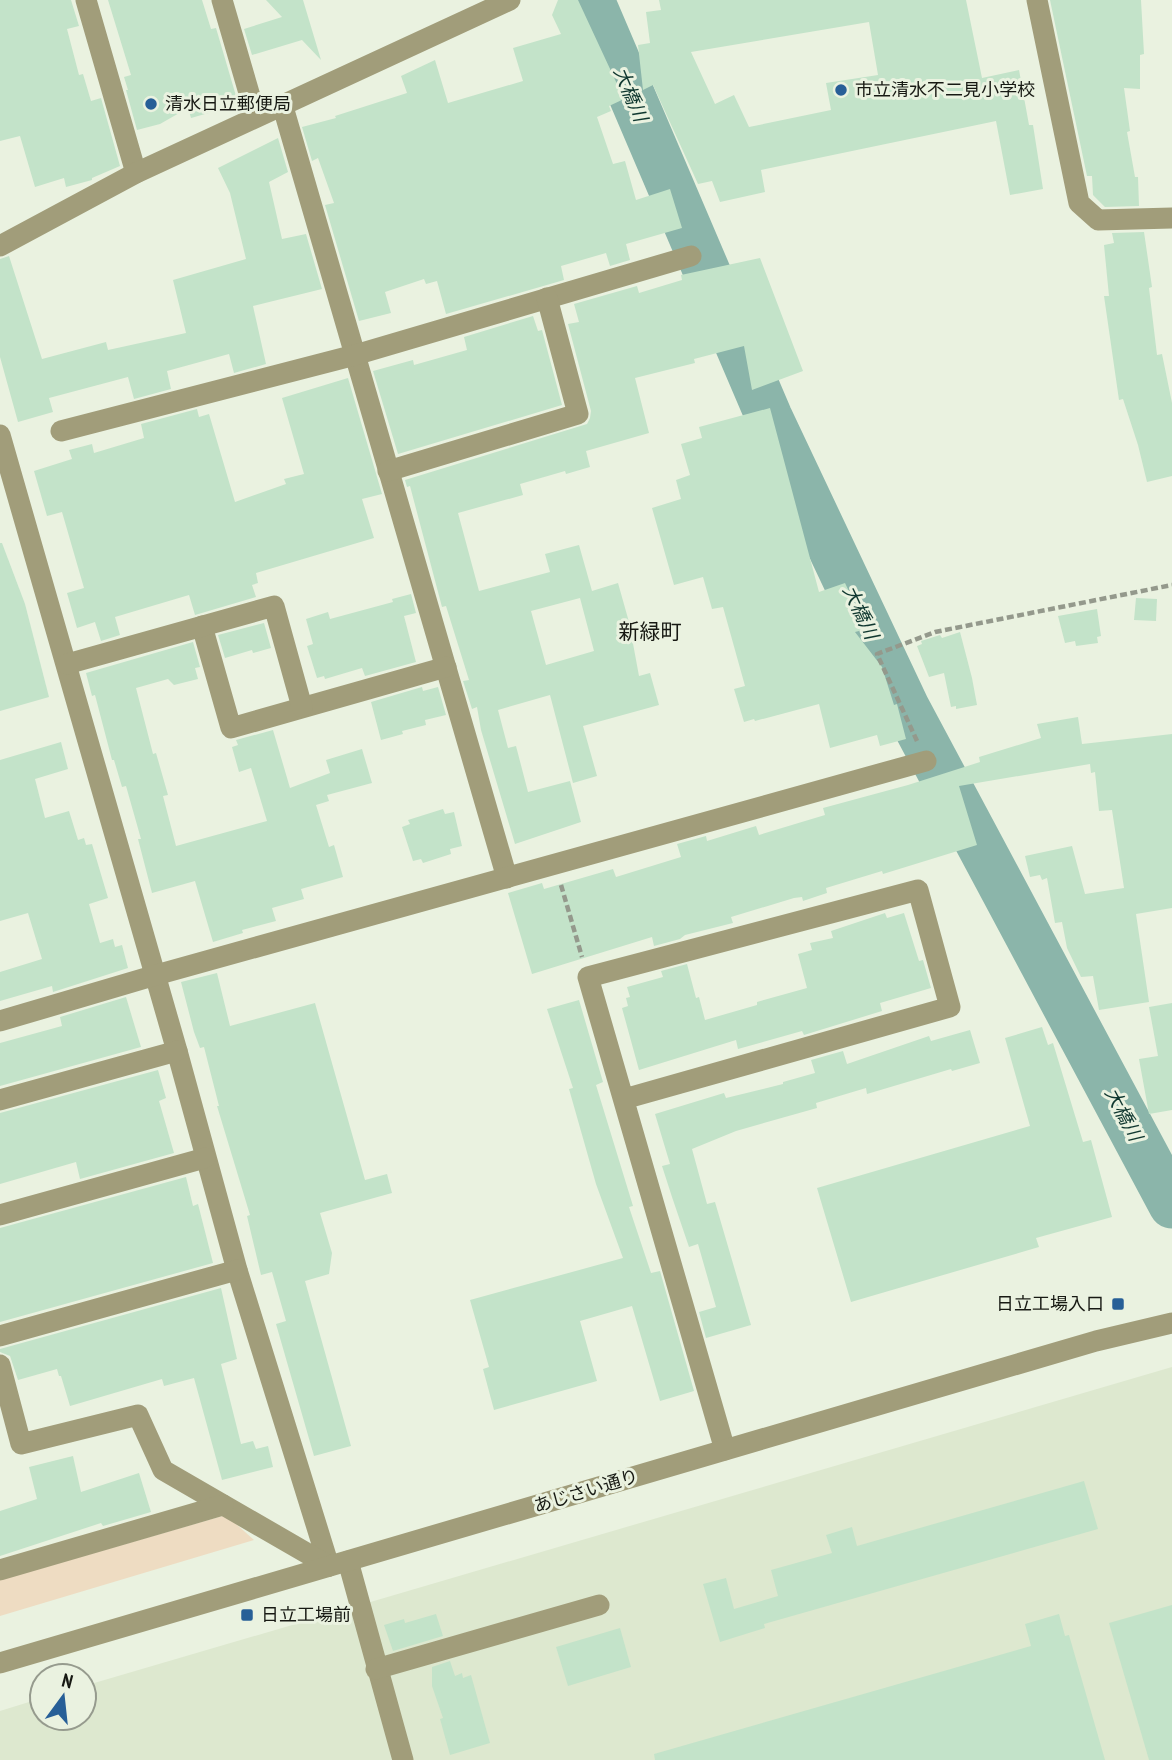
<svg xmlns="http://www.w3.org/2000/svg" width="1172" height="1760" font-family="'PT Sans Narrow','Noto Sans JP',sans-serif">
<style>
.built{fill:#dde8cf}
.green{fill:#eedcc2}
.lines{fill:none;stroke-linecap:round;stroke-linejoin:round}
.river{stroke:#8bb5aa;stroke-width:47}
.building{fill:#c3e3c9;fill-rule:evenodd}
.path{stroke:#94998c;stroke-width:4.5;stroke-dasharray:7 3.5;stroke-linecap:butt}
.minor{stroke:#a19d7a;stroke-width:21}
.poi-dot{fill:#275f97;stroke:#eaf2e0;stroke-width:2.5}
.labels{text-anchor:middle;stroke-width:6;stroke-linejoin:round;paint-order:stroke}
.poi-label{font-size:18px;fill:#171913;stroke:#eaf2e0;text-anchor:start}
.street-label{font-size:18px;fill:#171913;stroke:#eaf2e0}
.water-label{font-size:19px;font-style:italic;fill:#0f372f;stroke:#eaf2e0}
.quarter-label{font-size:21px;fill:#171913;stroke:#eaf2e0}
</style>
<rect width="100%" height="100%" fill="#eaf2e0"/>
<polygon class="built" points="1172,1367 1172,1760 0,1760 0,1711 42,1698 42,1718 84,1718 84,1686"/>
<polygon class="green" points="226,1515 254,1540 0,1616 0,1580"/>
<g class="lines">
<polyline class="river" points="591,0 769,417 906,707 1172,1205"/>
</g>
<g class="building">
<polygon points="0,0 71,0 79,26 67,29 79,75 83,74 91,101 101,98 120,166 92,178 92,180 66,187 64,178 35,187 20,136 0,141"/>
<polygon points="108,0 202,0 211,29 216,28 236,96 216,101 219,110 191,118 188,108 160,124 137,130 126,90 128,90 124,77 131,75"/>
<polygon points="266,0 303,0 321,60 302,40 252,55 244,29 282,17"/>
<polygon points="558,0 578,0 624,99 609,106 611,111 597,117 613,164 625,161 636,200 670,189 682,228 626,244 630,260 610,266 606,253 561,266 564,280 446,314 437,281 426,284 424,279 385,292 391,313 359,321 325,205 334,203 318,158 312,161 302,127 336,118 335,116 407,93 401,76 435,60 448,103 523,81 513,48 561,34 552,15"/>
<path d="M 659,0 L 966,0 L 982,78 L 1019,70 L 1029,125 L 1033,125 L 1043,189 L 1010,195 L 996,121 L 761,170 L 765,192 L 720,202 L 712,181 L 698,184 L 653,85 L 643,90 L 638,45 L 650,43 L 646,12 L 661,10 ZM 869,22 L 878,75 L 826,83 L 831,110 L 749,127 L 734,95 L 715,104 L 691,52 Z"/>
<polygon points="1050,0 1141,0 1144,54 1140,55 1140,89 1124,88 1130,131 1127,132 1135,177 1138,177 1139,206 1105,207 1093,195 1092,176 1087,176"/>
<polygon points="278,138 288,172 269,182 282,239 306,234 322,289 253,306 266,364 234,373 229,354 167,371 171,389 134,399 128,377 49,398 53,412 18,422 0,357 0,259 9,256 42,359 106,342 108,350 186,333 173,280 246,259 230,193 218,168"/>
<polygon points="1144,232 1152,287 1149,288 1157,355 1162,354 1172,403 1172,476 1147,482 1138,445 1123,399 1119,400 1104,296 1109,296 1104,245 1114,243 1112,233"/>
<path d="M 760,258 L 803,371 L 752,390 L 744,346 L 694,359 L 695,363 L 635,378 L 649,433 L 586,451 L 590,467 L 566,474 L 565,471 L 520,484 L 523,495 L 458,513 L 479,591 L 550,572 L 545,554 L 579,545 L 592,591 L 618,583 L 629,622 L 639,676 L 650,673 L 659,705 L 583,726 L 597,776 L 573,783 L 550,695 L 498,710 L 508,748 L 516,746 L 528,792 L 570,781 L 581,822 L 515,844 L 481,730 L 477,707 L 472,709 L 463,681 L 469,680 L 446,606 L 442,607 L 410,486 L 407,487 L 405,480 L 587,424 L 590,418 L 591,411 L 568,324 L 579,322 L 574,304 L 637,286 L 639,293 L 682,280 L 681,275 ZM 580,598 L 594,651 L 546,665 L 531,611 Z"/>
<polygon points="533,316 538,331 542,330 562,405 398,454 373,371 413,360 414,365 467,350 464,337"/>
<polygon points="348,378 382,494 362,499 374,538 256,573 258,583 252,585 256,597 195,615 189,595 115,617 120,635 101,641 95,622 77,628 67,593 84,588 62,512 47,516 34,471 72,459 69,450 92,444 94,453 144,438 141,424 197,409 199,417 209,414 235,502 286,484 284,479 304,474 282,398"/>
<polygon points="770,408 819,592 845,583 867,629 855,632 882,667 894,705 897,704 906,739 880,746 877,735 830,748 819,704 755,721 754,719 744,722 734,689 745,686 723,607 712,609 703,577 674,585 652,508 681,499 676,480 690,475 681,444 702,438 699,427"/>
<polygon points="0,543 2,543 25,604 49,697 0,711"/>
<polygon points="411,594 416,613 404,616 416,662 365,676 362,668 325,679 324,676 317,678 307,646 313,644 306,619 328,612 330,619 393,602 392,599"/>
<polygon points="1136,598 1157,599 1156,621 1134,620"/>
<polygon points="1097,609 1101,636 1097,637 1098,643 1076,646 1075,641 1065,643 1058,616"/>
<polygon points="264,623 271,648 253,653 252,650 225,658 218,635"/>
<polygon points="960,632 972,678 977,705 956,709 956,706 951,707 944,673 929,677 917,646 922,644 921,641 940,635 942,638"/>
<polygon points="193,642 200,667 195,668 198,679 174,685 168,679 136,688 153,754 156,753 168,795 163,796 176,846 267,821 251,768 239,772 232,747 238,745 236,740 273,730 290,788 330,773 326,760 362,749 372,783 327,795 329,801 316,805 329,847 334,845 343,877 301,889 304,899 272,908 276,921 242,930 243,933 213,942 195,881 152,893 138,839 141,839 126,786 122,787 114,760 112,760 95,695 92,696 86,673"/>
<polygon points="422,687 423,691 438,687 446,715 425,720 426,725 402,731 403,734 381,740 371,702"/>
<polygon points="1078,717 1082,744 1172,734 1172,908 1136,914 1149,1002 1099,1010 1093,976 1081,977 1067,948 1062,922 1055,923 1047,878 1042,880 1040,875 1030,877 1025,856 1072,846 1085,894 1124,888 1112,810 1099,811 1095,772 1091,773 1090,764 959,786 977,845 883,874 882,871 826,888 827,893 803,901 802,897 794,898 731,917 733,923 685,935 680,939 654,946 652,937 532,974 508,893 542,883 544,889 613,869 616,877 681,857 677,844 706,836 707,841 756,826 759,835 825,815 823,808 908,785 980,762 979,757 1041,738 1037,724"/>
<polygon points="61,742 68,769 35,779 45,818 69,811 78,840 84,838 86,845 92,844 108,898 89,904 100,943 113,939 115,947 122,945 128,968 53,992 52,986 0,1001 0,972 42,959 28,913 0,921 0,760"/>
<polygon points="443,809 445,814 454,812 462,846 450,849 451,854 423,863 421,859 413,861 402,827 410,824 408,820"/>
<polygon points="885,913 887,918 904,913 919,961 923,960 931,988 880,1003 882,1011 804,1035 802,1031 738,1049 736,1040 639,1070 622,1008 628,1006 626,998 630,997 627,987 663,977 661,971 687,964 696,998 699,997 705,1020 757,1005 757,1002 807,988 798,954 812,950 810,943 833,938 831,931"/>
<polygon points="217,973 230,1026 315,1003 365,1180 387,1174 392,1193 320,1213 332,1253 329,1274 305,1281 351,1446 314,1456 276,1324 286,1321 272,1272 261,1275 247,1216 250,1215 217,1106 219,1106 204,1047 200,1048 194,1032 181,982"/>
<polygon points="126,997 141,1047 0,1086 0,1043 62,1026 60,1017"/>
<polygon points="579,1000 603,1082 596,1085 633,1206 629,1207 651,1273 660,1271 694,1391 660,1401 632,1306 580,1321 597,1381 494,1410 483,1369 489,1367 470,1300 623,1258 596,1184 569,1089 573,1088 547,1009"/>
<polygon points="1172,1003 1172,1110 1149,1114 1139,1059 1158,1056 1149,1007"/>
<polygon points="1042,1027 1048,1045 1053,1043 1083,1142 1091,1140 1112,1217 1036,1238 1039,1247 851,1302 817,1188 1030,1126 1005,1038"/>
<polygon points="970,1030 980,1063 952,1071 951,1069 867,1094 866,1088 816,1103 817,1108 736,1131 692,1149 707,1204 715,1202 751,1325 706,1338 699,1312 716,1307 698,1244 689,1247 672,1197 662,1166 670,1164 655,1114 724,1093 726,1098 783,1084 783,1082 815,1073 811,1060 843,1051 847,1064 929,1036 931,1041"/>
<polygon points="158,1070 166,1098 159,1101 174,1153 80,1179 76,1162 0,1184 0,1113"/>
<polygon points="186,1177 193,1206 198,1204 213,1263 0,1322 0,1228"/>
<polygon points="221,1288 237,1359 221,1364 241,1444 253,1441 256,1449 268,1446 273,1467 222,1480 194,1378 164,1386 162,1379 70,1406 61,1376 59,1376 57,1369 18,1380 10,1356 0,1352 0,1349"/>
<polygon points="73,1456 81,1492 139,1473 151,1512 103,1526 101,1523 0,1556 0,1511 37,1499 29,1467"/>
<polygon points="1084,1481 1098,1529 764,1624 765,1628 720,1642 703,1584 726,1578 734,1609 778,1596 771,1570 832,1553 826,1535 852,1527 857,1546"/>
<polygon points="1172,1605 1172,1760 1149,1760 1109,1623"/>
<polygon points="436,1614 443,1636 393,1651 384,1625 404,1619 405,1623"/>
<polygon points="1059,1614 1065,1636 1069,1635 1105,1760 655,1760 654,1754 1031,1646 1025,1624"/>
<polygon points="620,1628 631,1667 568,1686 556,1647"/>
<polygon points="450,1661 455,1676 462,1673 463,1678 471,1675 490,1743 450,1755 440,1719 443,1718 432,1686 432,1667"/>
</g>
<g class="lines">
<g class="path">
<polyline points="917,741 877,654 935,632 1172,585"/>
<polyline points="561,885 582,957"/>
</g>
<g class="minor">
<polyline points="86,0 136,173"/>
<polyline points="222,0 256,117"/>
<polyline points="1037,0 1079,203 1098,220 1172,218"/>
<polyline points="283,107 507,878"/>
<polyline points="0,246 136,173 510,0"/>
<polyline points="61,431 355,355 691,256"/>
<polyline points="0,435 177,1051 237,1270 329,1566"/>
<polyline points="388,471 578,414 547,298"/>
<polyline points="202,626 231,728 446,667"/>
<polyline points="67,664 274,606 302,707"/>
<polyline points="0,1021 156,975 926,761"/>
<polyline points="624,1099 950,1007 918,890 588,977 725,1450"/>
<polyline points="0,1100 177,1051"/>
<polyline points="0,1215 205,1158"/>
<polyline points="0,1336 237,1270"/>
<polyline points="0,1365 21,1444 138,1415 163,1470 329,1566"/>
<polyline points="348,1561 403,1760"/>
<polyline points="0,1570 223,1505"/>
<polyline points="0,1663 1096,1341 1172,1323"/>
<polyline points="376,1669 599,1605"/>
</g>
</g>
<g class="poi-dot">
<circle cx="841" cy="90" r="7"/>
<circle cx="151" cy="104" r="7"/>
<rect x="1111" y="1297" width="14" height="14" rx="3.5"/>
<rect x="240" y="1608" width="14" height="14" rx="3.5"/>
</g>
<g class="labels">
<g class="poi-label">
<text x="855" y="96">市立清水不二見小学校</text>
<text x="165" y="110">清水日立郵便局</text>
<text x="1104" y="1310" text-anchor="end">日立工場入口</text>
<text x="261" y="1621">日立工場前</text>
</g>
<g class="street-label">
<text transform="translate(586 1491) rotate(-17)" y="6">あじさい通り</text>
</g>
<g class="water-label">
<text transform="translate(631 94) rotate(67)" y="7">大橋川</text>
<text transform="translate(861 612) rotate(65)" y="7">大橋川</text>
<text transform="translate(1124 1114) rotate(62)" y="7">大橋川</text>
</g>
<g class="quarter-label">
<text x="650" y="639">新緑町</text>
</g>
</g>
<g transform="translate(63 1697) rotate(15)"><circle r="33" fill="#eaf2e0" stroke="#969b8e" stroke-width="2"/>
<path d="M0-5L12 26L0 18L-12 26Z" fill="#275f97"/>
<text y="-10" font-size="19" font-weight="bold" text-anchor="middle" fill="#171913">N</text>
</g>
</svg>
